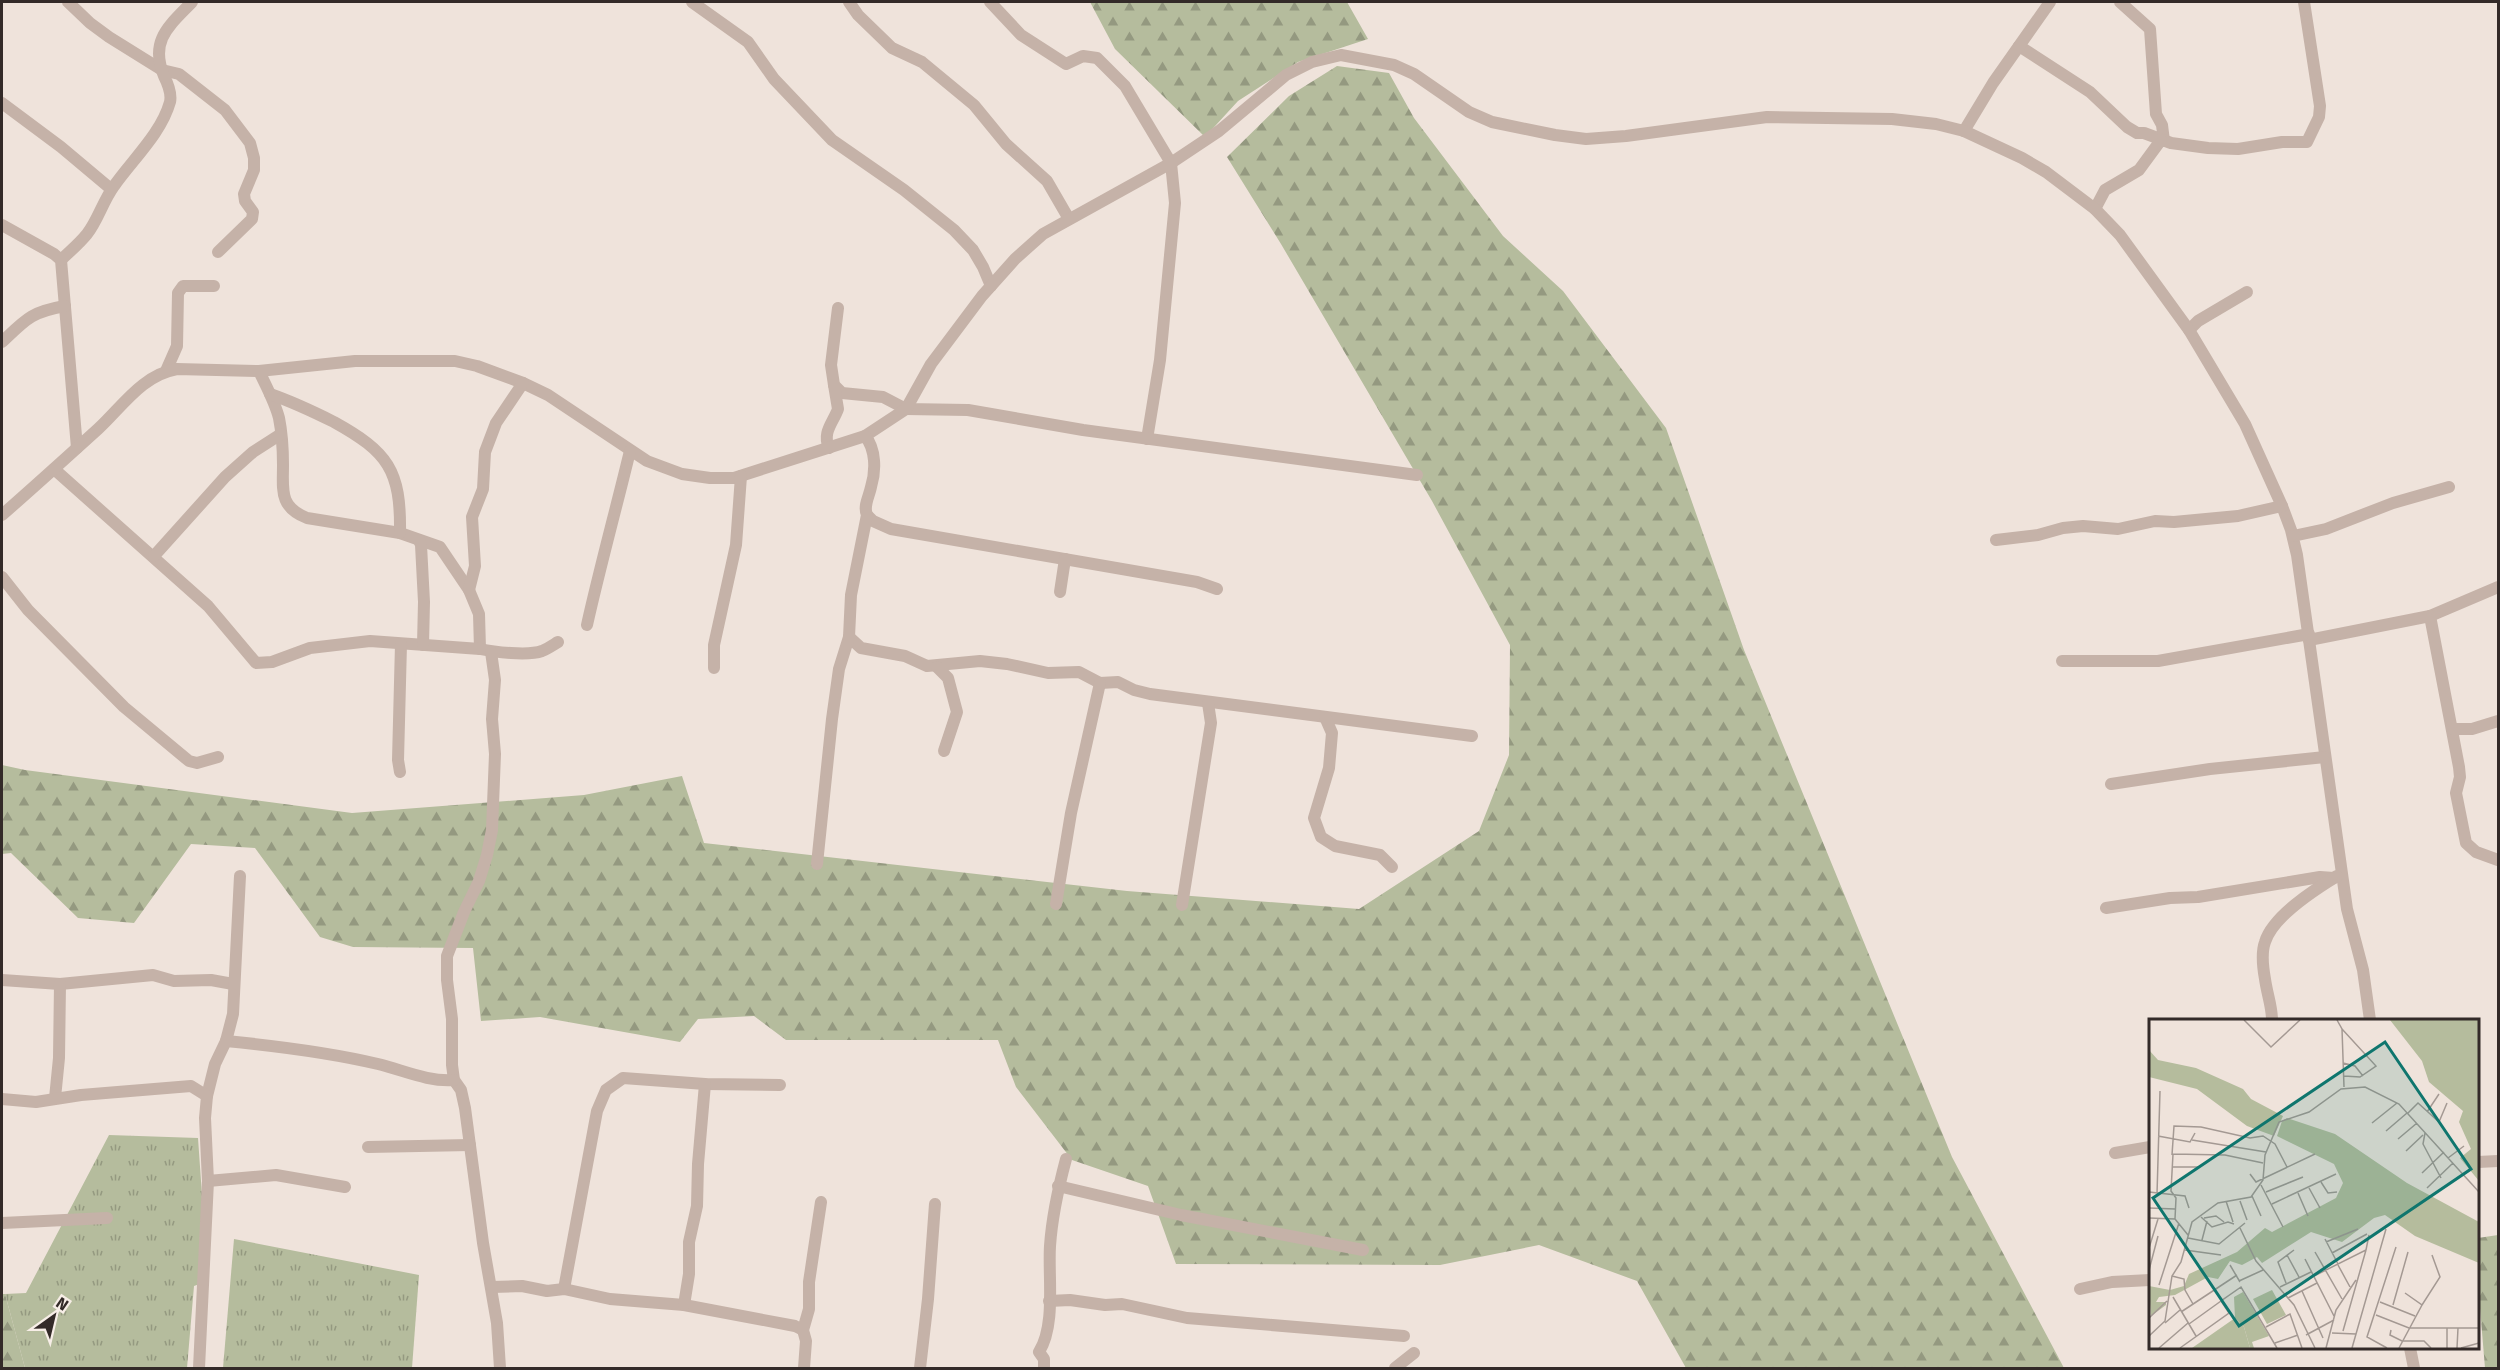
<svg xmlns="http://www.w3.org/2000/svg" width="2500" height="1370" font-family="'Fira Sans',sans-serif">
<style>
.grass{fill:url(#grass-tufts)}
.forest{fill:url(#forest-firs)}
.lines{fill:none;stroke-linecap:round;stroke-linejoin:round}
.minor{stroke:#c5b2a8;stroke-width:12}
.inset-road{fill:none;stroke:#a49993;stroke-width:1.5}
.view{fill:#0f766e;fill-opacity:0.15;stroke:#0f766e;stroke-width:3}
.inset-edge{fill:none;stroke:#332a28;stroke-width:3}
</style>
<defs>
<pattern id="grass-tufts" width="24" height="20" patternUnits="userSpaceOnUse" patternTransform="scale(1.5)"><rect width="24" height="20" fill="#b5bc9d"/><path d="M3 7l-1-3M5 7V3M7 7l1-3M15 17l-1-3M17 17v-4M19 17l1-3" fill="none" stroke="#949980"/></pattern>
<pattern id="forest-firs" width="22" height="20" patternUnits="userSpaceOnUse" patternTransform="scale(1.5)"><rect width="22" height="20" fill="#b5bc9d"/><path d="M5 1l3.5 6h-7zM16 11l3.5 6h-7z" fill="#949980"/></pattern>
</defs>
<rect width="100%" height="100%" fill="#efe3db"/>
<g class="grass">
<polygon points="109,1135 198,1138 208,1281 194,1286 187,1368 25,1368 5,1294 26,1293"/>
<polygon points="234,1239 419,1275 412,1368 223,1368"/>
</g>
<g class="forest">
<polygon points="1090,2 1347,2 1368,39 1298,62 1238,101 1205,137 1115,49"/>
<polygon points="1337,66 1389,73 1414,118 1503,236 1563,291 1666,428 1744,650 1952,1157 2064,1368 1686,1368 1637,1281 1539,1245 1440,1265 1176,1264 1148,1186 1072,1160 1016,1087 998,1040 786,1040 754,1016 698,1019 680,1042 540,1017 481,1021 473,948 353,947 320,937 255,848 191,844 134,923 78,918 11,853 2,854 2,765 25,770 352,813 584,795 682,776 704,843 1127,891 1359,909 1479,831 1509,755 1510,645 1432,501 1281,244 1227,157 1289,96"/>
<polygon points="2498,1235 2498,1368 2485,1368 2478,1284 2478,1238"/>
<polygon points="2,1294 5,1294 25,1368 2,1368"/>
</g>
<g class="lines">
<g class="minor">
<polyline points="68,2 90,23 109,37 162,70 179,74 225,110 250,143 254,158 254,170 244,194 245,201 253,212 252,219 218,252"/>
<polyline points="692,2 748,42 774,79 832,140 904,190 954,230 973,250 983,267 991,286"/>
<polyline points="849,2 858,15 892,48 922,62 974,105 1006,144 1047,181 1069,219"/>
<polyline points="990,2 1021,35 1066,64 1083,56 1097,58 1125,86 1171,163 1175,203 1160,360 1147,439"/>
<polyline points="2120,2 2150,29 2156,114 2162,125 2164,141"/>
<polyline points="2019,46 2090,92 2127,127 2137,133 2144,133 2171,143 2208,148 2238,149 2282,142 2307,142 2319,117 2320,106 2304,2"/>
<polyline points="2,103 61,147 111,189"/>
<polyline points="1964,131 1993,83 2050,2"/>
<polyline points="2095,209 2105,190 2139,170 2161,140"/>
<polyline points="2,225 54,254 61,260 77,448"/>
<path d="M 61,260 C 69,252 79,244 87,234 C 98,220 103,201 114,186 C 132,160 161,134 170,102 C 172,93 168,84 164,76 C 149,40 170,25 192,2"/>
<polyline points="838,308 831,365 834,385 842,393 883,397 906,409 968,410 1083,430 1417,475"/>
<polyline points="2189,330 2198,321 2247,292"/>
<path d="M 2,342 C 26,319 31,312 65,306"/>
<polyline points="166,371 177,346 178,293 183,286 214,286"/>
<path d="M 259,371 C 266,386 275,402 279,418 C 282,433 283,449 283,465 C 283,490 279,507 307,518 L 400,533 L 440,547 L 469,590 L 479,614 L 480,649"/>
<path d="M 270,394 C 293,402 312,411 334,422 C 388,452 401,470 400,533"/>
<path d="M 829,448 C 822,432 833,423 838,409 L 834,385"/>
<path d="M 54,469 L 208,606 L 256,663 L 272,662 L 310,648 L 370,641 L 480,649 C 494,652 528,656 542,651 C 547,649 553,645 558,642"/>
<path d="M 2,515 C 34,487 66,458 98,429 C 122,407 142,375 177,369 L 259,371 L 355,361 L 455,361 L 477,366 L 523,383 L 548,395 L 647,461 L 682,474 L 710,478 L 734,478 L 865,436 L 906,409 L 931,364 L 982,296 L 1015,259 L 1043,234 L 1171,163 L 1219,131 L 1286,75 L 1312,62 L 1341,55 L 1394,65 L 1414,74 L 1469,112 L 1492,122 L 1555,135 L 1586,139 L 1626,136 L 1767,117 L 1892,119 L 1936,124 L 1964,131 L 2022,158 L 2046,172 L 2095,209 L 2120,235 L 2189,330 L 2245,424 L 2282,506 L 2291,530 L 2297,555 L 2347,909 L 2363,970 L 2370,1020"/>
<polyline points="867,515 873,521 891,529 1197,582 1217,589"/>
<polyline points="2293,536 2326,529 2393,503 2449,487"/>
<polyline points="419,540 421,545 424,602 423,645"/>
<polyline points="1996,540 2038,535 2063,528 2083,526 2118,529 2155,521 2174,522 2238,516 2282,506"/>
<polyline points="154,556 225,477 253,452 281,434"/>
<polyline points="2,577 28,610 124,707 189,761 197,763 218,757"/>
<polyline points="469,590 475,566 472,517 483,489 485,452 496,423 523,383"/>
<polyline points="1060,592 1065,559"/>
<polyline points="2430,616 2498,587"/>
<path d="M 587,625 C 600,567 616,509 630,451"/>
<polyline points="849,637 861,648 905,656 927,666 980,661 1007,664 1048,673 1079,672 1100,683 1118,682 1134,690 1150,694 1472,736"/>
<polyline points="2309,640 2430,616 2459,767 2460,777 2456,793 2466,843 2476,852 2498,860"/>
<polyline points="491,652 495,680 492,719 495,754 492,830 487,855 479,881 464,912 447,956 447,980 452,1019 452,1065 454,1080 461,1090 465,1108 483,1243 497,1323 500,1368"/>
<polyline points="2062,661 2158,661 2309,634"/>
<polyline points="937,667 948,678 957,712 944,751"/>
<polyline points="714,668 714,645 736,545 741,476"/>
<polyline points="1325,717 1332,733 1329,768 1314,818 1321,837 1335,846 1380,855 1392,867"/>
<polyline points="2452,729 2472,729 2498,721"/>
<polyline points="400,772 398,760 401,644"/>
<polyline points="2111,784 2210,769 2325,757"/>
<path d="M 817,864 L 832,719 L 839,669 L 849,637 L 851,595 L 867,515 C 863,506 869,497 871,487 C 876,471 876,449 865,436"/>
<polyline points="1056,904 1071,813 1100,683"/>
<polyline points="1182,905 1211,723 1208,703"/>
<polyline points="2106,908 2170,898 2198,897 2320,877 2334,878"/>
<polyline points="2,980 60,984 153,975 174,981 211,980 233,984"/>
<path d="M 2272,1020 C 2272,1006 2267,994 2265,979 C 2263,968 2261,953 2265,942 C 2273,916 2314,890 2337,876"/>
<path d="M 226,1041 C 277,1046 328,1052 378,1064 C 403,1070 428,1082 454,1080"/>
<polyline points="207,1096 215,1064 226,1041 233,1014 240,876"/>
<polyline points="55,1098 59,1058 60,984"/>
<polyline points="2,1099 36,1102 81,1095 191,1086 207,1096 205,1118 208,1181 199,1368"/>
<polyline points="368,1147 470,1145"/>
<polyline points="2115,1153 2150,1147"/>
<polyline points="2478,1162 2498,1161"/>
<polyline points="208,1181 276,1175 345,1187"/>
<polyline points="1058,1186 1181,1215 1363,1250"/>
<polyline points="2,1223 107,1218"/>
<polyline points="492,1287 522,1286 547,1291 564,1289 610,1299 684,1305 795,1326 803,1330"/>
<polyline points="564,1289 597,1111 606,1090 623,1078 705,1084 780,1085"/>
<polyline points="2080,1289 2112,1282 2150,1280"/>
<polyline points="1049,1301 1070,1300 1105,1305 1122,1304 1187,1318 1404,1336"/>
<polyline points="684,1305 689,1274 689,1242 697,1206 698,1164 705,1084"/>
<polyline points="2410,1348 2414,1368"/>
<polyline points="804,1368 806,1341 803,1330 809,1309 809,1282 821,1202"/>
<polyline points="920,1368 928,1299 935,1204"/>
<path d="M 1044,1368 L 1044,1359 L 1039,1352 C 1056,1325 1048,1277 1050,1246 C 1052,1216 1058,1189 1066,1159"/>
<polyline points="1395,1368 1414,1353"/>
</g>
</g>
<g transform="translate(2149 1019)">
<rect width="330" height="330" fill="#efe3db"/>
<path d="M 123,271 L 137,296 L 118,305 L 104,280 ZM 94,273 L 120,317 L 103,323 L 105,329 L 101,329 L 95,308 L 86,299 L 85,278 Z" fill="#b5bc9d"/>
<path d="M 241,1 L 330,1 L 330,162 L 311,139 L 322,130 L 310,103 L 314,92 L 280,63 L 273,42 ZM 0,31 L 9,41 L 47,49 L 94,70 L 102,80 L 134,97 L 125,117 L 98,107 L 48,70 L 0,58 ZM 138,99 L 186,115 L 258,164 L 330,203 L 330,244 L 266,217 L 236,196 L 225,199 L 193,223 L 162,213 L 113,244 L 108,238 L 93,246 L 81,242 L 69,260 L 59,258 L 26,276 L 10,278 L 7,283 L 17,283 L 17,286 L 2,297 L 0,267 L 21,271 L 35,267 L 40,255 L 88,233 L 116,209 L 123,213 L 187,179 L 194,164 L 185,145 L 128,117 L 133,102 ZM 86,299 L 95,308 L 101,329 L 43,329 Z" fill="#b5bc9d"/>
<path class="inset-road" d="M 95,1 L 122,28 L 151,1M 188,1 L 193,10 L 195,68M 193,10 L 227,47 L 211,58 L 195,57M 194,44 L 206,47 L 214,57M 278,93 L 290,75M 259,94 L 269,84 L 290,103 L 298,84M 223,104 L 248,84M 237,112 L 258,94M 276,114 L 274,125 L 292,159M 9,117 L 41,123 L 46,114M 249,120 L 268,104M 43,121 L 117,133M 257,132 L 274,116M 23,136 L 25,107 L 52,108 L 101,119 L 114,117 L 126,125 L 138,148M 299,139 L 315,127M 23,148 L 50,148M 273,154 L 295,133M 101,155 L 107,163 L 166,135M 172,163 L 179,174 L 188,173M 112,166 L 134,208M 160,169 L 171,189M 278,169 L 304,144M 0,173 L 36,177 L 40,189M 117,173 L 154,158M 149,174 L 159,197M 8,175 L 11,72M 103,177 L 112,197M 77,182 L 84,203M 91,182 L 98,201M 123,185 L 187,155M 0,189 L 26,190M 52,198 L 63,208 L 79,203 L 85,205M 0,199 L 26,200 L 39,216M 55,199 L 67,197 L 75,203M 26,200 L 27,179 L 22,172 L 24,135 L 76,136 L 114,144M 91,209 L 107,242 L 145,286 L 166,329M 39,219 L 70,225 L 96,204M 176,220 L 189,245M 53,221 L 58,202M 177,223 L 209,210M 0,229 L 9,200M 36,231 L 72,236M 166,233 L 193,280M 183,234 L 218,215M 138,236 L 150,258M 156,240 L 185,297M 81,246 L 91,263M 189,246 L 201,268M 0,251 L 9,217M 23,257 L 35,260 L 36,271 L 44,285M 165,257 L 217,231 L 220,216M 90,262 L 114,251M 137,264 L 129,243 L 145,231M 10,266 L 30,204M 131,268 L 162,253M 153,272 L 174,319M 24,278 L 47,317M 139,279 L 168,264M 231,283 L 266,297M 244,286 L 259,233M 273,286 L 291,258 L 283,236M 32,293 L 88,256M 227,296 L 260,309 L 330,309M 0,299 L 18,282M 16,304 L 31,291M 40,305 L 72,282M 117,308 L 141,295 L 153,329M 298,309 L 298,329M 242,311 L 241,316 L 253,322 L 275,322 L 282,329M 194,312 L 217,231M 183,314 L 207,315M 157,316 L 185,301M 0,317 L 16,302 L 23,257 L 32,243 L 43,203 L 69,184 L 102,178 L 114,161 L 116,136 L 130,103 L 160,93 L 192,70 L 216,68 L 250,85 L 330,173M 126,324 L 149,316M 10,329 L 39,304M 31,329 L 80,294 L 72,282 L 92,268 L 128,329M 177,329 L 187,291 L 207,261M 203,329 L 237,210M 238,329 L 218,318 L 247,228M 250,329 L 273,286 L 256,274M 308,329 L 309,309M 312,329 L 330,324"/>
<path class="view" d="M 236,23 L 322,150 L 90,307 L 4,179 Z"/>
<rect width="330" height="330" class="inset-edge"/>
</g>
<rect width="2500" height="1370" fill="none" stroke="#332a28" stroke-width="6"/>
<g transform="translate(54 1316) rotate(34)" stroke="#f7eee7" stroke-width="4.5" paint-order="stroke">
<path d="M0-4.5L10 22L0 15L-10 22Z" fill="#332a28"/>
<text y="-9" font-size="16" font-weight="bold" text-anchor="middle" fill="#332a28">N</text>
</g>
</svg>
